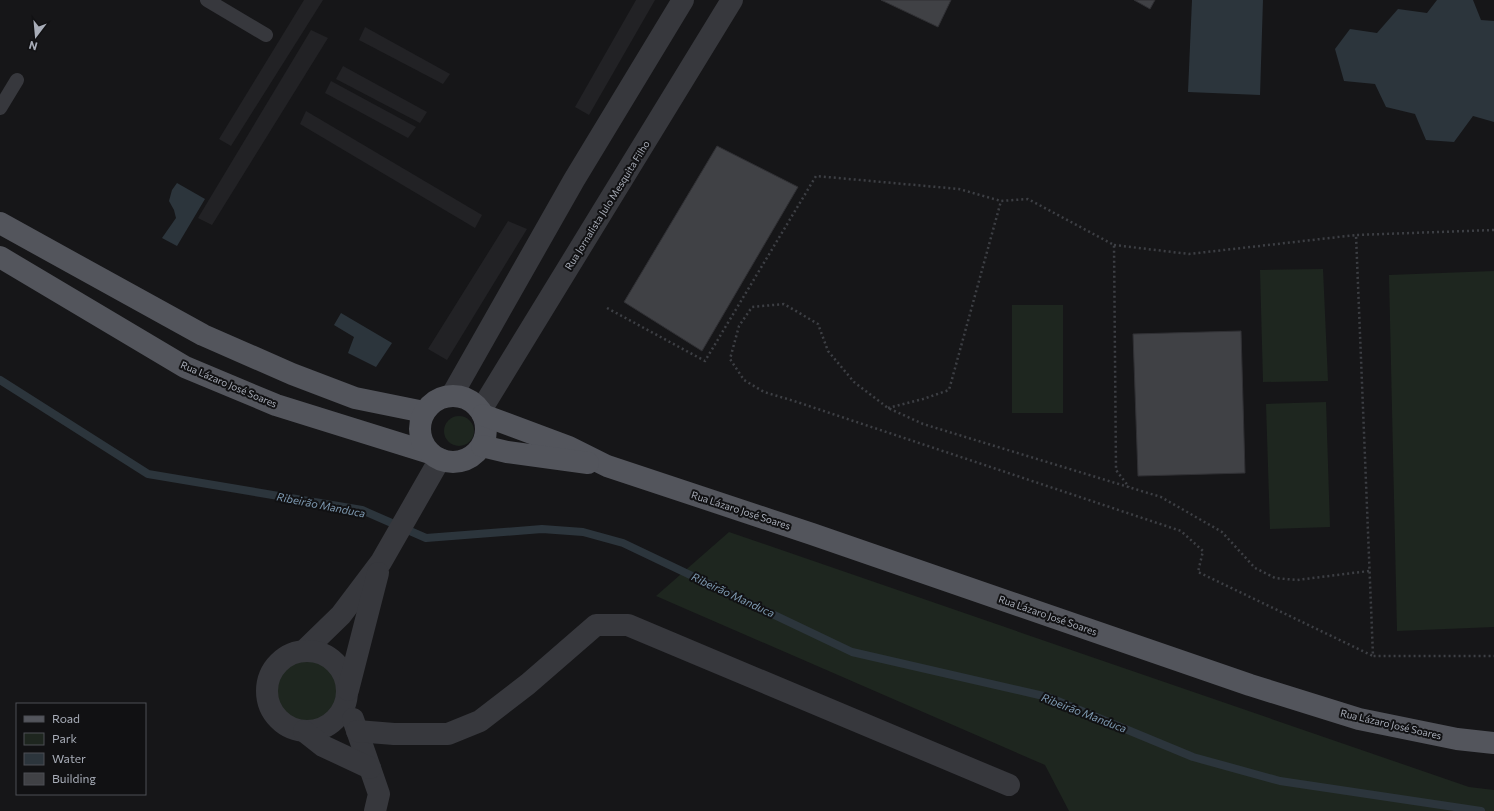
<svg xmlns="http://www.w3.org/2000/svg" width="1494" height="811" font-family="Commissioner,sans-serif">
<style>
.built{fill:#222225}
.green{fill:#1e261f}
.water{fill:#2c353c}
.lines{fill:none;stroke-linecap:round;stroke-linejoin:round}
.stream{stroke:#2c353c;stroke-width:8}
.building{fill:#404145;stroke:#303034}
.path{stroke:#3d3f44;stroke-width:2.5;stroke-dasharray:2 3;stroke-linecap:butt}
.service{stroke:#37383d;stroke-width:14}
.minor{stroke:#37383d;stroke-width:22}
.primary{stroke:#53555c;stroke-width:22}
.labels{text-anchor:middle;stroke-width:4;stroke-linejoin:round;paint-order:stroke}
.street-label{font-size:10px;fill:#a8adb8;stroke:#111113}
.water-label{font-size:11px;font-style:italic;fill:#7f9bb3;stroke:#111113}
</style>
<rect width="100%" height="100%" fill="#161618"/>
<g class="built">
<polygon points="304,0 323,0 231,146 219,139"/>
<polygon points="636,0 655,0 589,115 575,107"/>
<polygon points="365,27 450,74 443,84 359,40"/>
<polygon points="311,30 328,38 212,225 198,218"/>
<polygon points="343,66 427,112 420,123 336,79"/>
<polygon points="331,81 416,127 408,138 325,93"/>
<polygon points="306,111 482,215 475,228 300,124"/>
<polygon points="508,221 527,229 447,360 428,349"/>
</g>
<g class="green">
<polygon points="1323,269 1328,381 1263,382 1260,270"/>
<polygon points="1494,271 1494,627 1397,631 1389,275"/>
<rect x="1012" y="305" width="51" height="108"/>
<polygon points="1326,402 1330,527 1270,529 1266,404"/>
<circle cx="459" cy="431" r="15"/>
<polygon points="729,532 1469,787 1494,790 1494,811 1069,811 1045,765 656,596"/>
<circle cx="305" cy="691" r="35"/>
</g>
<g class="water">
<polygon points="1192,0 1263,0 1260,95 1188,92"/>
<polygon points="1437,0 1473,0 1481,20 1494,21 1494,122 1473,116 1454,142 1426,140 1415,114 1386,107 1375,84 1344,81 1335,49 1350,29 1377,33 1398,9 1427,13"/>
<polygon points="177,183 205,199 177,246 162,238 176,218 174,210 169,201 172,190"/>
<polygon points="341,313 392,343 376,367 348,353 354,337 334,325"/>
</g>
<g class="lines">
<polyline class="stream" points="0,380 148,474 362,510 426,538 542,529 583,532 623,543 852,652 1048,697 1193,757 1280,781 1481,811"/>
</g>
<g class="building">
<polygon points="881,0 951,0 938,27"/>
<polygon points="1134,0 1155,0 1150,9"/>
<polygon points="717,146 798,187 702,351 624,302"/>
<polygon points="1241,331 1245,473 1138,476 1133,334"/>
</g>
<g class="lines">
<g class="path">
<polyline points="1494,230 1356,235 1373,656 1494,656"/>
<polyline points="1114,245 1189,254 1356,235"/>
<polyline points="607,308 705,361 816,176 959,189 1001,201"/>
<polyline points="888,408 923,399 949,390 1001,201 1028,199 1114,245 1116,470 1129,487"/>
<polyline points="1369,571 1297,580 1275,578 1255,568 1222,532 1161,497 923,424 888,408 854,382 828,351 818,324 784,304 752,307 739,326 730,359 744,380 764,392 794,401 1181,531 1203,551 1198,572 1373,656"/>
</g>
<g class="service">
<polyline points="207,0 266,35"/>
<polyline points="0,108 17,80"/>
</g>
<g class="minor">
<polyline points="452,395 574,180 683,0"/>
<polyline points="481,410 732,0"/>
<polyline points="305,650 341,615 381,562 440,459"/>
<circle cx="307" cy="691" r="40"/>
<polyline points="348,690 378,573"/>
<polyline points="353,719 379,794 375,811"/>
<polyline points="304,731 323,746 370,768"/>
<polyline points="357,731 394,734 448,734 480,721 528,684 596,625 628,625 1009,785"/>
</g>
<g class="primary">
<polyline points="0,223 203,335 292,374 355,398 424,412"/>
<polyline points="0,257 185,367 276,405 430,453"/>
<circle cx="453" cy="429" r="33"/>
<polyline points="483,415 569,447 607,466 812,534 1250,685 1359,719 1457,739 1494,743"/>
<polyline points="482,446 507,452 588,463"/>
</g>
</g>
<g class="labels">
<g class="street-label">
<text transform="translate(607 205) rotate(-58)" y="4">Rua Jornalista Julo Mesquita Filho</text>
<text transform="translate(229 384) rotate(23)" y="4">Rua Lázaro José Soares</text>
<text transform="translate(741 510) rotate(18)" y="4">Rua Lázaro José Soares</text>
<text transform="translate(1048 615) rotate(19)" y="4">Rua Lázaro José Soares</text>
<text transform="translate(1391 724) rotate(13)" y="4">Rua Lázaro José Soares</text>
</g>
<g class="water-label">
<text transform="translate(321 505) rotate(11)" y="4">Ribeirão Manduca</text>
<text transform="translate(733 595) rotate(25)" y="4">Ribeirão Manduca</text>
<text transform="translate(1084 713) rotate(21)" y="4">Ribeirão Manduca</text>
</g>
</g>
<rect x="16" y="703" width="130" height="92" fill="#111113" stroke="#4d4f55"/>
<rect x="24" y="716" width="20" height="6" fill="#53555c" stroke="#4d4f55"/>
<text x="52" y="723" font-size="12" fill="#a8adb8">Road</text>
<rect x="24" y="733" width="20" height="12" fill="#1e261f" stroke="#4d4f55"/>
<text x="52" y="743" font-size="12" fill="#a8adb8">Park</text>
<rect x="24" y="753" width="20" height="12" fill="#2c353c" stroke="#4d4f55"/>
<text x="52" y="763" font-size="12" fill="#a8adb8">Water</text>
<rect x="24" y="773" width="20" height="12" fill="#404145" stroke="#4d4f55"/>
<text x="52" y="783" font-size="12" fill="#a8adb8">Building</text>
<g transform="translate(36 36) rotate(196)" stroke="#111113" stroke-width="3" paint-order="stroke">
<path d="M0-3L7 15L0 10L-7 15Z" fill="#a8adb8"/>
<text y="-6" font-size="11" font-weight="bold" text-anchor="middle" fill="#a8adb8">N</text>
</g>
</svg>
